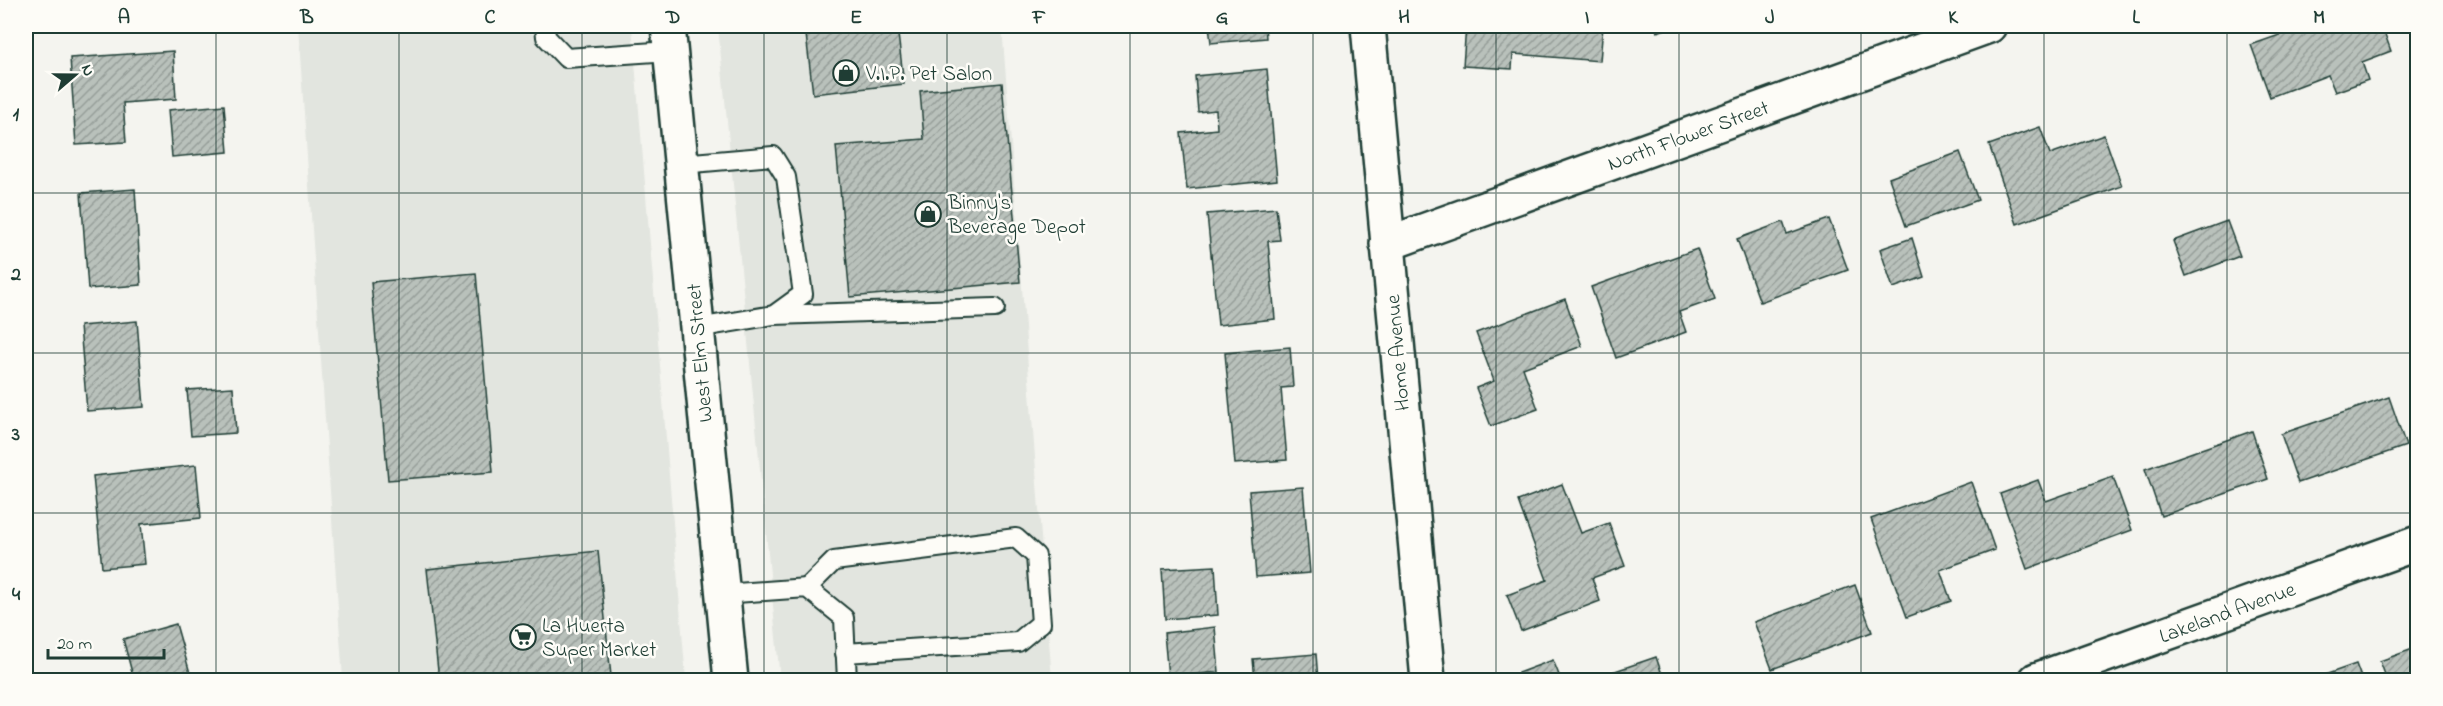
<svg xmlns="http://www.w3.org/2000/svg" width="2443" height="706" font-family="'Indie Flower',sans-serif">
<style>
.built{fill:#e2e5df}
.building{fill:url(#building-hatch);stroke:#1f3d34;stroke-width:1.5}
.lines{fill:none;stroke-linecap:round;stroke-linejoin:round}
.service-casing{stroke:#1f3d34;stroke-width:22}
.minor-casing{stroke:#1f3d34;stroke-width:38}
.primary-casing{stroke:#1f3d34;stroke-width:38}
.service{stroke:#fdfcf7;stroke-width:18}
.minor{stroke:#fdfcf7;stroke-width:33}
.primary{stroke:#fdfcf7;stroke-width:33}
.grid{fill:none;stroke:#1f3d34;stroke-width:1.5;stroke-opacity:0.55}
.labels{text-anchor:middle;stroke-width:5;stroke-linejoin:round;paint-order:stroke}
.poi-label{font-size:21px;fill:#1f3d34;stroke:#fdfcf7;text-anchor:start}
.street-label{font-size:21px;fill:#1f3d34;stroke:#fdfcf7}
.neatline{fill:none;stroke:#1f3d34;stroke-width:2}
.grid-label{font-size:20px;text-anchor:middle;font-weight:bold;fill:#1f3d34}
</style>
<defs>
<pattern id="building-hatch" width="6" height="6" patternUnits="userSpaceOnUse" patternTransform="scale(1.5)"><rect width="6" height="6" fill="#b9c1bb"/><path d="M-1 1l2-2M0 6l6-6M5 7l2-2" fill="none" stroke="#969e99"/></pattern>
</defs>
<rect width="100%" height="100%" fill="#f4f4ef"/>
<filter id="ink" filterUnits="userSpaceOnUse"><feTurbulence type="fractalNoise" baseFrequency=".0167" numOctaves="2"/><feDisplacementMap in="SourceGraphic" scale="12" xChannelSelector="R" yChannelSelector="G"/><feConvolveMatrix kernelMatrix="1 2 1 2 8 2 1 2 1" color-interpolation-filters="sRGB"/></filter>
<g filter="url(#ink)">
<g class="built">
<polygon points="298,26 632,26 686,680 343,680"/>
<polygon points="718,26 1002,26 1052,680 780,680"/>
</g>
<g class="building">
<polygon points="805,26 897,26 904,84 813,94"/>
<polygon points="1209,26 1265,26 1266,38 1211,43"/>
<polygon points="1466,26 1603,26 1600,61 1513,54 1512,69 1463,66"/>
<polygon points="1655,26 1675,26 1657,32"/>
<polygon points="2305,26 2382,26 2391,51 2362,62 2368,80 2335,92 2328,75 2270,97 2251,45"/>
<polygon points="173,51 176,99 123,103 126,142 76,145 70,58"/>
<polygon points="1267,69 1277,180 1187,189 1181,133 1217,129 1216,110 1198,112 1195,76"/>
<polygon points="1002,83 1020,282 850,297 836,146 924,139 920,91"/>
<polygon points="224,105 228,152 172,157 168,110"/>
<polygon points="2040,127 2050,154 2104,135 2122,186 2017,224 1989,145"/>
<polygon points="1960,152 1978,200 1906,226 1889,178"/>
<polygon points="135,189 141,285 88,289 81,193"/>
<polygon points="1276,208 1280,240 1268,241 1275,319 1218,325 1207,214"/>
<polygon points="1829,219 1848,270 1760,302 1737,239 1783,222 1787,234"/>
<polygon points="2227,221 2240,256 2186,276 2173,241"/>
<polygon points="1912,238 1924,277 1893,288 1880,249"/>
<polygon points="1697,249 1715,299 1679,312 1686,332 1616,358 1591,287"/>
<polygon points="476,273 493,472 388,480 371,282"/>
<polygon points="1565,299 1582,346 1523,368 1538,409 1491,426 1476,388 1494,381 1476,333"/>
<polygon points="137,321 144,407 87,411 80,326"/>
<polygon points="1290,347 1293,387 1281,388 1287,460 1235,464 1225,353"/>
<polygon points="233,387 236,433 191,436 187,390"/>
<polygon points="2389,397 2406,446 2298,483 2281,434"/>
<polygon points="2252,431 2268,479 2161,516 2145,469"/>
<polygon points="196,465 201,518 141,524 145,564 102,568 93,476"/>
<polygon points="2113,477 2132,530 2027,569 2000,494 2038,480 2046,501"/>
<polygon points="1971,482 1995,550 1940,570 1951,601 1907,617 1871,519"/>
<polygon points="1562,484 1581,533 1609,523 1625,566 1592,578 1600,601 1521,631 1507,595 1547,580 1518,501"/>
<polygon points="1303,487 1310,573 1256,577 1249,491"/>
<polygon points="598,551 611,676 563,680 439,680 427,569"/>
<polygon points="1215,566 1218,615 1165,619 1162,569"/>
<polygon points="1855,585 1872,632 1772,669 1754,622"/>
<polygon points="176,624 192,680 134,680 123,639"/>
<polygon points="1215,627 1219,672 1168,677 1164,633"/>
<polygon points="2418,647 2418,680 2387,680 2380,661"/>
<polygon points="1316,654 1318,680 1255,680 1253,659"/>
<polygon points="1656,657 1664,680 1589,680"/>
<polygon points="1553,660 1561,680 1521,680 1518,673"/>
<polygon points="2356,664 2362,680 2314,680 2313,679"/>
</g>
<g class="lines">
<g class="service-casing">
<g id="service">
<polyline points="545,26 546,37 566,58 670,51"/>
<polyline points="681,164 773,156 786,177 803,294 774,315 697,328"/>
<polyline points="774,315 995,308"/>
<polyline points="807,588 834,561 1016,538 1036,556 1041,623 1018,642 845,653"/>
<polyline points="722,594 807,588 844,618 847,680"/>
</g>
</g>
<g class="minor-casing">
<g id="minor">
<polyline points="1368,26 1428,680"/>
<polyline points="1387,244 1989,26"/>
<polyline points="2036,680 2418,543"/>
</g>
</g>
<g class="primary-casing">
<polyline id="primary" points="668,26 731,680"/>
</g>
<use href="#service" class="service"/>
<use href="#minor" class="minor"/>
<use href="#primary" class="primary"/>
</g>
</g>
<path class="grid" d="M 216,26 L 216,680M 399,26 L 399,680M 582,26 L 582,680M 764,26 L 764,680M 947,26 L 947,680M 1130,26 L 1130,680M 1313,26 L 1313,680M 1496,26 L 1496,680M 1679,26 L 1679,680M 1861,26 L 1861,680M 2044,26 L 2044,680M 2227,26 L 2227,680M 26,193 L 2418,193M 26,353 L 2418,353M 26,513 L 2418,513"/>
<defs>
<g id="shop-ring" transform="scale(1.35)"><circle r="9.5" fill="#fdfcf7" stroke="#1f3d34" stroke-width="1.5"/><path d="M-5-2.5h2.3a2.7 3.5 0 0 1 5.4 0H5L5.5 6h-11ZM-1.5-2.5h3a1.5 2.3 0 0 0-3 0Z" fill="#1f3d34"/></g>
<g id="supermarket-ring" transform="scale(1.35)"><circle r="9.5" fill="#fdfcf7" stroke="#1f3d34" stroke-width="1.5"/><path d="M-6-5.5h2.5l.6 2H6L4.5 2H-2.5L-4.4-4H-6ZM-1.5 3.2a1.3 1.3 0 1 0 .1 0ZM3 3.2a1.3 1.3 0 1 0 .1 0Z" fill="#1f3d34"/></g>
</defs>
<g fill-rule="evenodd">
<use href="#shop-ring" x="846" y="73"/>
<use href="#shop-ring" x="928" y="214"/>
<use href="#supermarket-ring" x="523" y="637"/>
</g>
<g class="labels">
<g class="poi-label">
<text x="866" y="80">V.I.P. Pet Salon</text>
<text x="948" y="209">Binny's<tspan x="948" dy="24">Beverage Depot</tspan></text>
<text x="542" y="632">La Huerta<tspan x="542" dy="24">Super Market</tspan></text>
</g>
<g class="street-label">
<text transform="translate(1688 135) rotate(-20)" y="7">North Flower Street</text>
<text transform="translate(699 353) rotate(-95)" y="7">West Elm Street</text>
<text transform="translate(1397 353) rotate(-95)" y="7">Home Avenue</text>
<text transform="translate(2227 612) rotate(-20)" y="7">Lakeland Avenue</text>
</g>
</g>
<rect width="2443" height="706" fill="none" stroke="#fdfcf7" stroke-width="66"/>
<g transform="translate(75 75) rotate(70)" stroke="#fdfcf7" stroke-width="4.5" paint-order="stroke">
<path d="M0-4.5L10 22L0 15L-10 22Z" fill="#1f3d34"/>
<text y="-9" font-size="16" font-weight="bold" text-anchor="middle" fill="#1f3d34">N</text>
</g>
<path d="M48 649v9h116v-9" fill="none" stroke="#1f3d34" stroke-width="3"/>
<text x="57" y="649" font-size="18" fill="#1f3d34" stroke="#fdfcf7" stroke-width="4.5" paint-order="stroke">20 m</text>
<rect x="33" y="33" width="2377" height="640" class="neatline"/>
<g class="grid-label">
<text x="124" y="23">A</text>
<text x="307" y="23">B</text>
<text x="490" y="23">C</text>
<text x="673" y="23">D</text>
<text x="856" y="23">E</text>
<text x="1039" y="23">F</text>
<text x="1222" y="23">G</text>
<text x="1404" y="23">H</text>
<text x="1587" y="23">I</text>
<text x="1770" y="23">J</text>
<text x="1953" y="23">K</text>
<text x="2136" y="23">L</text>
<text x="2319" y="23">M</text>
<text x="16" y="120">1</text>
<text x="16" y="280">2</text>
<text x="16" y="440">3</text>
<text x="16" y="600">4</text>
</g>
</svg>
